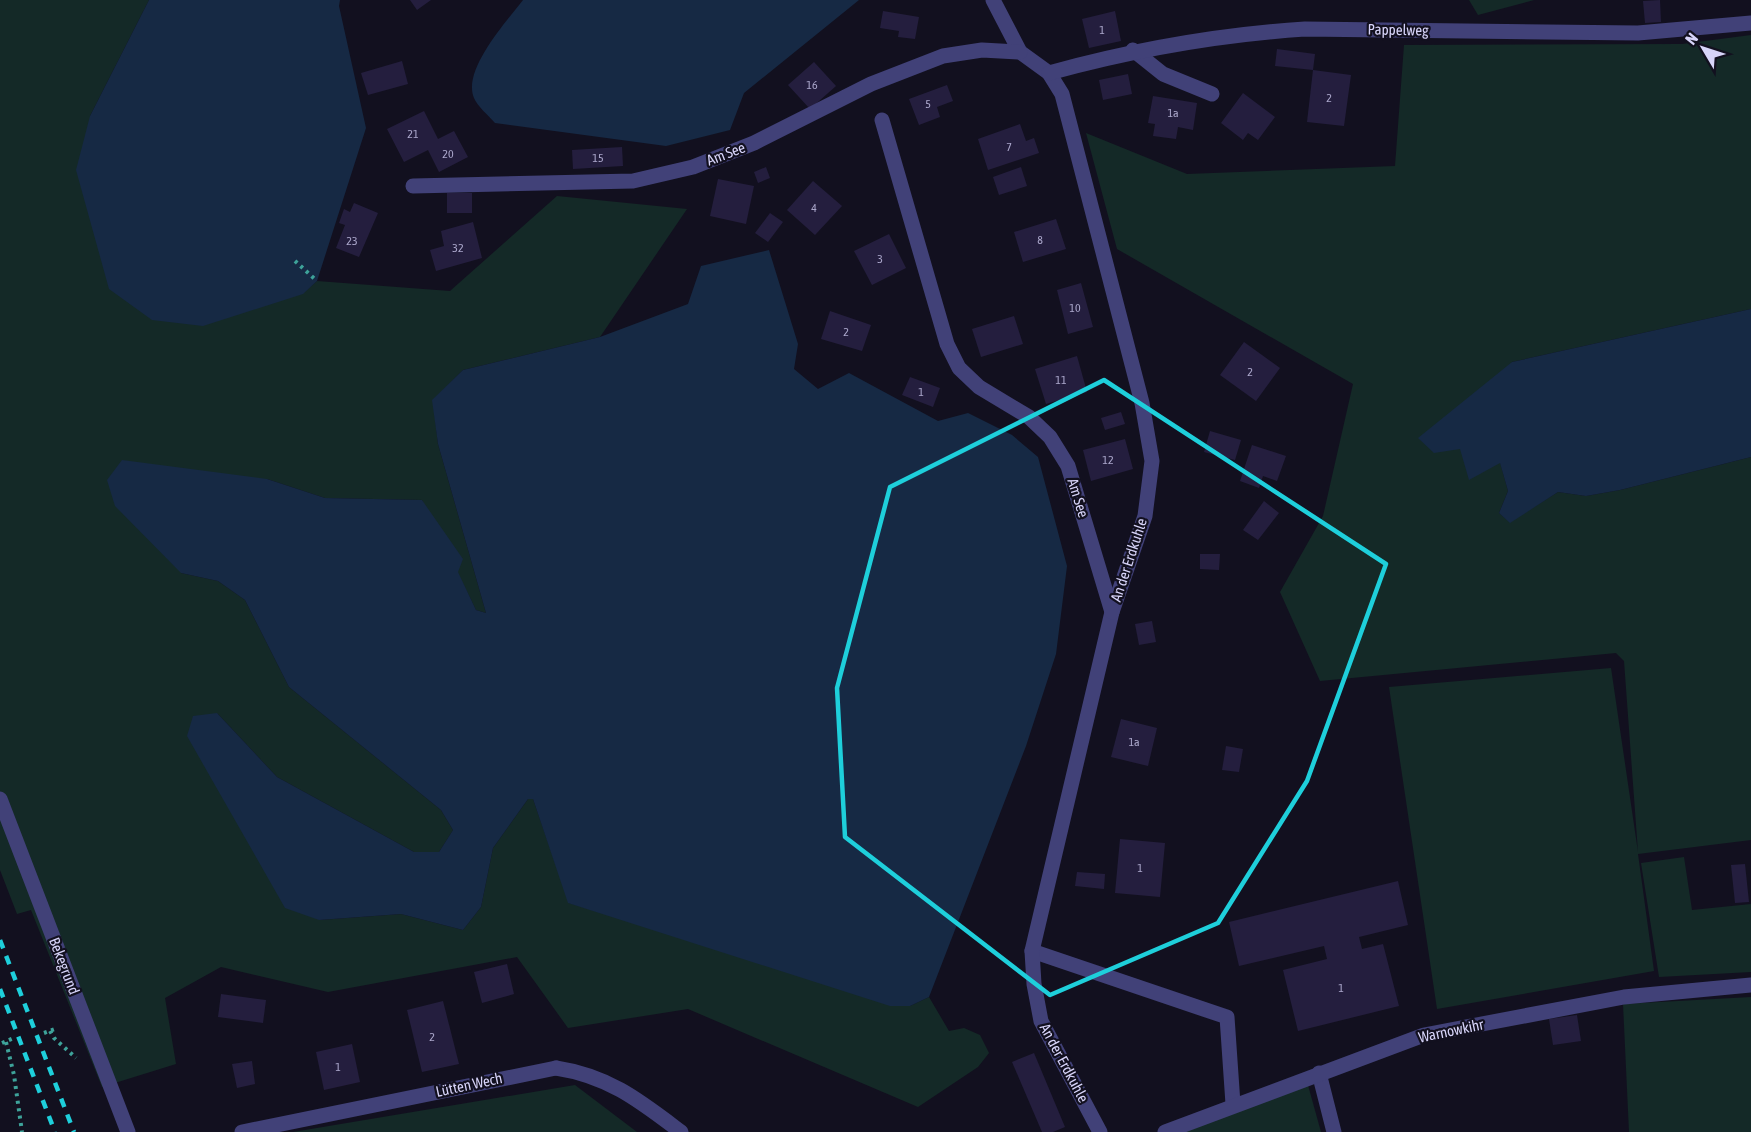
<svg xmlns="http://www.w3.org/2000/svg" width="1751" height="1132" font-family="'Asap Condensed',sans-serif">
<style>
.green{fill:#142927}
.water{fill:#162944}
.building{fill:#241e3e}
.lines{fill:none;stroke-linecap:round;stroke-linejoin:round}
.path{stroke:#3ea39a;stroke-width:4;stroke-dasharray:3 4.5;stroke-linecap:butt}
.lane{stroke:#414178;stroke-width:15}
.street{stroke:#414178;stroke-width:15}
.rail{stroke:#1ecfdb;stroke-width:4.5;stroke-dasharray:9 8;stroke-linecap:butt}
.marked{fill:none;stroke:#1ecfdb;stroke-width:4.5;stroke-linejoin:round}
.labels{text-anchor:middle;stroke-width:4.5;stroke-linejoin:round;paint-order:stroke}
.number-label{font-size:12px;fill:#aaa6ca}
.street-label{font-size:15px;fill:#d7d4f9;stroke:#12101f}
</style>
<rect width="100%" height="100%" fill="#12101f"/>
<g class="green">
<polygon points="0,0 149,0 90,116 302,294 317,281 450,291 557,196 687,209 600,337 463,370 433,400 438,444 486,613 476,610 422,500 325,498 267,479 181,573 218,581 245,600 289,687 441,810 453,830 439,852 414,852 277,777 217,713 319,920 401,914 463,930 481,907 493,848 528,799 533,799 569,903 910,1006 929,997 949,1031 964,1028 980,1035 989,1053 978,1067 918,1107 688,1009 568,1028 517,957 328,992 221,967 165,998 176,1064 102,1087 31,910 17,914 0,870"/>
<polygon points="1469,0 1534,0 1478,15"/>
<polygon points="1751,35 1751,309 1512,362 1460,449 1500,462 1508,491 1499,513 1510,522 1558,492 1586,496 1620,490 1751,457 1751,840 1638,854 1654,971 1437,1009 1389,687 1611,668 1638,852 1624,661 1616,653 1320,681 1280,592 1323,516 1353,384 1117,249 1086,133 1187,174 1395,166 1404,45 1682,44"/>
<polygon points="1684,857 1692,910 1751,904 1751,972 1659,977 1641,863"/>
<polygon points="1751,997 1751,1132 1629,1132 1623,1004"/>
<polygon points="1306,1078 1321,1132 1166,1132"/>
<polygon points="575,1085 637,1132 293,1132"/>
</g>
<g class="water">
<polygon points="149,0 340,0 339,6 366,128 317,281 303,294 203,326 152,320 109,289 76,170 90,116"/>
<path d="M 523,0 L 859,0 L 744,93 L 730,130 L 666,146 L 495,123 C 489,116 477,106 474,98 C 462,70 507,21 523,0 Z"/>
<polygon points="769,250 798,344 794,369 818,389 849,373 938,421 968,413 1012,435 1038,457 1067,566 1056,654 1026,746 929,997 910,1006 890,1006 568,903 533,799 528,799 493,848 481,907 463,930 401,914 319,920 285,908 187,736 193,716 217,713 277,777 414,852 439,852 453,830 441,810 289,687 245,600 218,581 181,573 115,506 107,480 122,460 267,479 325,498 422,500 463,559 458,572 476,610 486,613 438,444 432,400 463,370 600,337 688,304 701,266"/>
<polygon points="1751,309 1751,457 1620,490 1586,496 1558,492 1510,523 1499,513 1508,491 1500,463 1469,480 1460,449 1434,453 1418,438 1512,362"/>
</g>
<g class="building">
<polygon points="410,0 431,0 417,10"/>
<polygon points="1660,0 1661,22 1645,23 1643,1"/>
<polygon points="883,11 919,17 915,39 898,37 899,31 880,28"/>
<polygon points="1115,11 1121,41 1089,48 1082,19"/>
<polygon points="1277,49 1315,54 1313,70 1275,66"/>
<polygon points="402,61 408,84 368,95 361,73"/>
<polygon points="814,62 836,86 810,109 788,85"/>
<polygon points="1313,70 1351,75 1344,126 1307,122"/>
<polygon points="1128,74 1132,94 1103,100 1099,80"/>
<polygon points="947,85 953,101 937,107 940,117 919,125 909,99"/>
<polygon points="1243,93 1275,117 1258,140 1248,133 1243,140 1221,123"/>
<polygon points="1153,96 1197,103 1193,130 1178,127 1176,139 1153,136 1155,124 1148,123"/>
<polygon points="424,111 438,139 454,131 468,157 439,172 428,150 404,162 387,129"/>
<polygon points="1020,124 1026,141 1034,138 1039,153 988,170 978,139"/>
<polygon points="622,147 623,166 573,169 572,150"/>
<polygon points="766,167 770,178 758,183 754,172"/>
<polygon points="1021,167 1027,186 999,195 993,177"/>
<polygon points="718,179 754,186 746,224 710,216"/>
<polygon points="813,181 842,206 815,235 787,210"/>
<rect x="447" y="193" width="25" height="20"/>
<polygon points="354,203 378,213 359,257 336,248 345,225 339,223 344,209 350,212"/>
<polygon points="770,213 783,222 768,242 755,233"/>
<polygon points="1056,219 1066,249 1023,262 1014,232"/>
<polygon points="473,222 482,258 436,271 430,250 444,246 441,231"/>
<polygon points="889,234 906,268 872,285 854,251"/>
<polygon points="1081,283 1093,327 1068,334 1057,290"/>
<polygon points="830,311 871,325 862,351 821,339"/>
<polygon points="1014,316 1023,344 981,357 972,329"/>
<polygon points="1244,342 1280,368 1256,401 1220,375"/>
<polygon points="1077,356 1087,392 1046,404 1035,369"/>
<polygon points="910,377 940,388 933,407 902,395"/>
<polygon points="1121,412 1125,424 1105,430 1101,418"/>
<polygon points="1210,431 1241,440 1235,460 1204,452"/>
<polygon points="1125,439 1133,469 1091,481 1083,450"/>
<polygon points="1252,445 1286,456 1277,481 1263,476 1259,488 1240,481"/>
<polygon points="1264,501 1279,513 1258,540 1243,530"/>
<polygon points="1200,554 1220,554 1219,570 1200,569"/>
<polygon points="1152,621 1156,642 1139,645 1135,624"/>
<polygon points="1121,719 1157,728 1148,766 1111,757"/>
<polygon points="1226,746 1243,749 1239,772 1222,770"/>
<polygon points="1120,839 1165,843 1160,897 1115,893"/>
<polygon points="1745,864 1749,902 1735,903 1731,865"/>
<polygon points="1077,872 1105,874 1104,889 1075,886"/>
<polygon points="1398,881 1408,925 1359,937 1362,949 1383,944 1399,1006 1298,1031 1283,970 1327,959 1324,946 1239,966 1229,922"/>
<polygon points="507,964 514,994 482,1003 474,972"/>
<polygon points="221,994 266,1000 263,1023 218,1017"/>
<polygon points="443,1001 459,1064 422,1072 407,1010"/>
<polygon points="1577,1015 1581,1041 1553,1045 1549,1019"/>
<polygon points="352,1044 360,1082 324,1090 316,1052"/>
<polygon points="1034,1053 1065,1127 1053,1132 1042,1132 1012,1062"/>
<polygon points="252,1061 255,1084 237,1088 232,1064"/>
</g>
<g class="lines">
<g class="path">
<polyline points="295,261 317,281"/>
<polyline points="50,1031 54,1038 76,1058"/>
<polyline points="44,1033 55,1029"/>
<polyline points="6,1042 14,1075 22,1132"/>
<polyline points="2,1043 14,1038"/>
</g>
<g class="lane">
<polyline points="1133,50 1163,74 1212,94"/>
<polyline points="1032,951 1227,1017 1233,1104"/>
<path d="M 556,1068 C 609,1076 640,1101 681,1132"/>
<polyline points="1319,1073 1334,1132"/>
</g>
<g class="street">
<polyline points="993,0 1020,52 1049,73 1062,94 1142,403 1152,461 1145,516 1112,612 1032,951 1034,984 1041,1021 1100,1132"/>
<path d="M 1049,73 C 1136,49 1215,35 1305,29 L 1638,33 L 1751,23"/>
<polyline points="882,120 947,344 959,368 979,387 1029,417 1050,437 1068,466 1112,612"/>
<polyline points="413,186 633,181 693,167 754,143 871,84 943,56 982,50 1020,52"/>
<polyline points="0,799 128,1132"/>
<polyline points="242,1132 556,1068"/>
<polyline points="1165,1132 1424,1035 1624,997 1751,985"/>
</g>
<g class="rail">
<polyline points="0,940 74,1132"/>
<polyline points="0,989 55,1132"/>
</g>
</g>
<path class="marked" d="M 1104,380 L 1386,564 L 1307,781 L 1218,923 L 1050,995 L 845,837 L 837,688 L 890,487 Z"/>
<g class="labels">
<g class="number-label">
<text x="1102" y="34">1</text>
<text x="812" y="89">16</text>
<text x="1329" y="102">2</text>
<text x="928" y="108">5</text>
<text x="1173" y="117">1a</text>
<text x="413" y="138">21</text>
<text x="1009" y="151">7</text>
<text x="448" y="158">20</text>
<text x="598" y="162">15</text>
<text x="814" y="212">4</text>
<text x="1040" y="244">8</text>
<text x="352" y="245">23</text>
<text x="458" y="252">32</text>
<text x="880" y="263">3</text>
<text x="1075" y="312">10</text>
<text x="846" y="336">2</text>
<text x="1250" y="376">2</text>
<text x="1061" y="384">11</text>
<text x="921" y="396">1</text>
<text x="1108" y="464">12</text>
<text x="1134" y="746">1a</text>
<text x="1140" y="872">1</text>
<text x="1341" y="992">1</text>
<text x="432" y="1041">2</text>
<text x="338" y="1071">1</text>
</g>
<g class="street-label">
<text transform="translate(1398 30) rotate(1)" y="5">Pappelweg</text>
<text transform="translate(726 154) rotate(-21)" y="5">Am See</text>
<text transform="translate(1078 498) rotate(73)" y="5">Am See</text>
<text transform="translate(1129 560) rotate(-72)" y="5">An der Erdkuhle</text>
<text transform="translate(64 966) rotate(69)" y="5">Bekegrund</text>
<text transform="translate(1451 1031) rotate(-12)" y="5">Warnowkihr</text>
<text transform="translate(1064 1063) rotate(62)" y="5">An der Erdkuhle</text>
<text transform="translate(469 1085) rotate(-12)" y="5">Lütten Wech</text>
</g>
</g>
<g transform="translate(1703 48) rotate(309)" stroke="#12101f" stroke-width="4.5" paint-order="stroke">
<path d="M0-4.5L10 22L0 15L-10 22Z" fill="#d7d4f9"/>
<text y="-9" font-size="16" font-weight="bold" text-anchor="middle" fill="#d7d4f9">N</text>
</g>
</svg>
